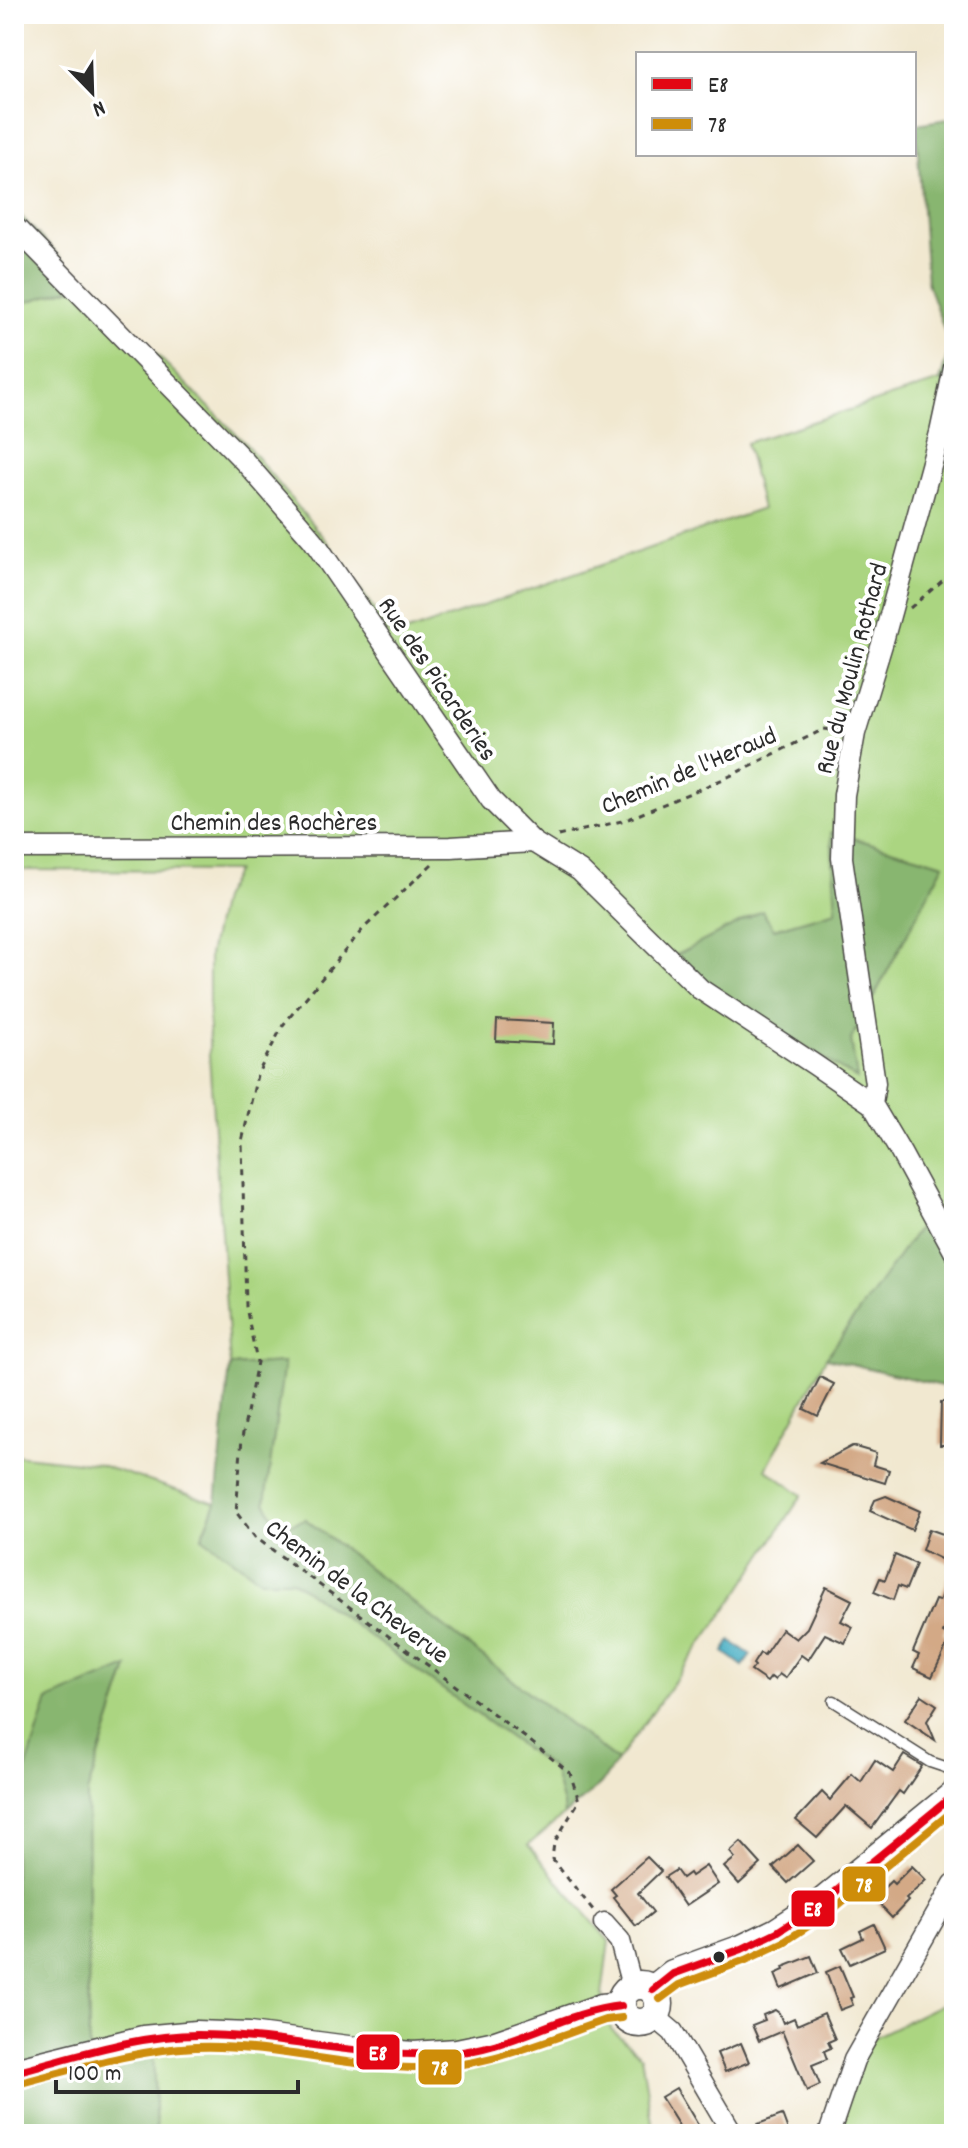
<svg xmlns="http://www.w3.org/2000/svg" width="968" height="2148" font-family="Dekko,sans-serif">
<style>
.green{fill:#abd581;stroke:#6b8056;stroke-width:2;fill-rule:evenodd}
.forest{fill:#88b66f;stroke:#5a704d;stroke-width:2}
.water{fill:#41abc1;stroke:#366b76;stroke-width:2}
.building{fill:#d3a986}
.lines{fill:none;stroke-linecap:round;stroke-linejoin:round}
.lane-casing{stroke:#494744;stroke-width:13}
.street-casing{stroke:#494744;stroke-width:23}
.secondary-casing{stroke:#494744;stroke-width:31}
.path{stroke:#494744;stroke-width:3;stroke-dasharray:6 6;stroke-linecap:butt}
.lane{stroke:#fff;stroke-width:10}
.street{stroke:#fff;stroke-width:20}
.secondary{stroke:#fff;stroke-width:28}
.bus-1-casing{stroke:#fff;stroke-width:14}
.bus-2-casing{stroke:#fff;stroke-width:14}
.bus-1{stroke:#e30613;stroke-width:8}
.bus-2{stroke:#ce8d09;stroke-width:8}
.bus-dot{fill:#2b2b2b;stroke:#fff;stroke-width:3}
.labels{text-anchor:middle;stroke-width:8;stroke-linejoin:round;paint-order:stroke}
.street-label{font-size:26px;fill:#2b2b2b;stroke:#fff}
.line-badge{stroke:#fff;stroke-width:3}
.badge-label{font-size:22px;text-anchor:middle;font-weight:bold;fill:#fff}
</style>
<rect width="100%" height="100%" fill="#fff"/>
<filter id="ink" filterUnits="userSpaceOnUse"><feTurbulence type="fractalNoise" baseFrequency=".0125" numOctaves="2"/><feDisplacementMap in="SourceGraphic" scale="16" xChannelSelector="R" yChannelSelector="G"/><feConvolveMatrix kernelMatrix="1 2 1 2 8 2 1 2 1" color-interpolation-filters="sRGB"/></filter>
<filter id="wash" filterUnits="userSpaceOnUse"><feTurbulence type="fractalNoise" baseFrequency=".006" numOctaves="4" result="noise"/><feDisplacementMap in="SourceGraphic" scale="32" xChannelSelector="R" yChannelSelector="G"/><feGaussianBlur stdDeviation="1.8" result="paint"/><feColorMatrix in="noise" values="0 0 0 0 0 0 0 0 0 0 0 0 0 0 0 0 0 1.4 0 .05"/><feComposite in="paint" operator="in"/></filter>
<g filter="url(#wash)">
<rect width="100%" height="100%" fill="#f1e8d0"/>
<g class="green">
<path d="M 86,284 L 244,442 L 332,548 L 393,637 L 762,509 L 746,443 L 940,381 L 954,386 L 954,1224 L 946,1210 L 826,1358 L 766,1469 L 802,1495 L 738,1593 L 617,1761 L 305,1519 L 280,1528 L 265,1502 L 283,1363 L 230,1366 L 209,1055 L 209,955 L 221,899 L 236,871 L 14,870 L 14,306 ZM 831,833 L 944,864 L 851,1040 L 856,1078 L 762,911 L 773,929 L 837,911 Z"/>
<polygon points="14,1455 97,1464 216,1503 202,1536 261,1580 292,1580 553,1769 563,1805 564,1815 528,1845 609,1941 602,1995 611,2029 641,2056 654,2134 156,2134 153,2051 89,2066 87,1793 128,1668 48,1700 22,1783 14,1783"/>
<polygon points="954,1924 954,1993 944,1945"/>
<polygon points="954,1998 954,2134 836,2134 861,2061 874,2037"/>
</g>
<g class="forest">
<polygon points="954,118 954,386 940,381 950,346 927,282 916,124"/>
<polygon points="14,209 86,284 14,306"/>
<polygon points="831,832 944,864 851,1040 857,1079 706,986 676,955 762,911 774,929 836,911"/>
<polygon points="947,1210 954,1224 954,1389 826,1358 917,1230"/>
<polygon points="284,1363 265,1502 280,1528 305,1519 617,1761 601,1784 564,1815 563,1805 553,1769 292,1580 261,1580 202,1537 216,1503 230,1366"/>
<polygon points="128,1667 87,1793 89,2065 153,2051 156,2134 14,2134 14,1783 22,1782 48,1700"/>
</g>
<polygon class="water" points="731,1641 751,1655 743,1666 724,1652"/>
<g id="blocks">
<g class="building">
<polygon points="497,1020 554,1023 553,1044 496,1041"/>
<polygon points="820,1377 834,1384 818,1416 804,1409"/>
<polygon points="941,1402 954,1402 954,1445 940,1445"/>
<polygon points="852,1446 876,1453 873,1465 889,1470 885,1483 820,1463"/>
<polygon points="886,1496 920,1511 912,1530 870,1511 875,1500"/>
<polygon points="929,1529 954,1538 954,1604 943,1633 951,1637 932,1677 913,1668 919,1655 913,1652 935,1600 939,1601 953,1565 922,1550"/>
<polygon points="895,1555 916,1564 906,1589 898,1586 893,1600 874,1592 880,1578 885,1580"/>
<polygon points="826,1587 852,1600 841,1621 853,1627 845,1643 825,1634 808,1660 801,1655 785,1678 779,1674 775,1680 771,1677 767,1682 751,1671 755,1666 753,1664 760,1653 764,1655 782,1629 796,1639 807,1628"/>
<polygon points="922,1695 937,1705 927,1721 935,1740 905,1720"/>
<polygon points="904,1755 922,1766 903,1794 899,1791 872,1828 846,1806 817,1838 796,1820 822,1792 830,1800 852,1774 861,1782 875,1760 893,1772"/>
<polygon points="741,1842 761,1864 739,1884 724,1867 735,1858 730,1852"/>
<polygon points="798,1845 813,1861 788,1883 773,1867"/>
<polygon points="647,1857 661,1871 638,1893 653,1912 636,1926 613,1897 616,1895 611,1889"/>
<polygon points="706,1866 718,1884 685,1906 665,1877 676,1870 682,1878 689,1873 691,1876"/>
<polygon points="912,1866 926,1880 906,1899 908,1901 892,1918 873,1898 891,1881 894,1884"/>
<polygon points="874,1924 885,1948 850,1964 842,1948 863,1938 860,1931"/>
<polygon points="811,1956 818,1973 781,1989 775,1974 784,1970 783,1967"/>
<polygon points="840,1966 853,1997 850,1998 853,2005 840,2010 826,1972"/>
<polygon points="775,2010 779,2013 783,2023 794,2018 797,2025 824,2013 835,2039 828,2042 831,2048 824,2051 827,2059 812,2065 820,2085 807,2091 782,2031 759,2041 752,2025 765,2020 763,2015"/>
<polygon points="741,2043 749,2062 725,2072 717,2053"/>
<polygon points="676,2088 701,2130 695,2134 684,2134 661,2097"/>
<polygon points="782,2115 789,2134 763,2134 758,2124"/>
</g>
</g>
</g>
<g filter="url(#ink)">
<use href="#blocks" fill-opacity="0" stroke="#494744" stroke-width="2"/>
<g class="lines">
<g class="lane-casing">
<polyline id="lane" points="834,1701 930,1762 954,1770"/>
</g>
<g class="street-casing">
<g id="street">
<polyline points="14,226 246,463 313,540 491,800 533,842 580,871 700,989 815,1065 872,1104"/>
<polyline points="954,368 940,433 883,641 855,733 844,795 842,858 875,1083 872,1104 901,1153 954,1251"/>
<polyline points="14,848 451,847 533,842"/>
<polyline points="604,1923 620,1941 632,1986"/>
<polyline points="654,2016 673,2032 733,2134"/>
<polyline points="829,2134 854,2060 954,1884"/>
</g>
</g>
<g class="secondary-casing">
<g id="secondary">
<circle cx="640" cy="2004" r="19"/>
<polyline points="653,1990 673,1974 742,1949 777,1932 823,1902 954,1795"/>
<polyline points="14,2072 143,2040 196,2035 249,2037 363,2052 414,2056 457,2053 496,2045 602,2008 621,2006"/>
</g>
</g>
<g class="path">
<polyline points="910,608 954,571"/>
<polyline points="558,836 626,820 728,777 824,729 840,731"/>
<polyline points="432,864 363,929 283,1025 257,1075 242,1142 246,1307 257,1362 242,1438 236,1512 255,1537 530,1741 570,1773 579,1801 554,1843 552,1859 594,1911"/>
</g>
<use href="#lane" class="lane"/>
<use href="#street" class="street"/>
<use href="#secondary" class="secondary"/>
<g class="bus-1-casing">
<g id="bus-1">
<polyline points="653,1990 673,1974 742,1949 777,1932 823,1902 954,1795"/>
<path d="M 14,2072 C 74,2057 136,2035 198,2035 C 283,2035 367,2060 452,2053 C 511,2049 563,2012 621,2006"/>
</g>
</g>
<g class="bus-2-casing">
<g id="bus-2">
<polyline points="660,1999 679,1985 746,1960 784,1942 831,1911 954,1810"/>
<path d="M 17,2084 C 75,2069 134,2050 195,2047 C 267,2044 339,2066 412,2068 C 479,2070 542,2042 605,2020 L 622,2018"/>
</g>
</g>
<use href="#bus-1" class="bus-1"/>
<use href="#bus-2" class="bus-2"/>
</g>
</g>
<circle class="bus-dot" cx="719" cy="1957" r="7"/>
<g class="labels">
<g class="street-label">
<text transform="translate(850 668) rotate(-75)" y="9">Rue du Moulin Rothard</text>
<text transform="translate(439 678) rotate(56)" y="9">Rue des Picarderies</text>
<text transform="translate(688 769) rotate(-23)" y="9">Chemin de l'Heraud</text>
<text x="274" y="830">Chemin des Rochères</text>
<text transform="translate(358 1590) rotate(37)" y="9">Chemin de la Cheverue</text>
</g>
</g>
<g class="line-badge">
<rect x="841" y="1865" width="46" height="38" rx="8" fill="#ce8d09"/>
<rect x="790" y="1889" width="46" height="39" rx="8" fill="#e30613"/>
<rect x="355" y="2033" width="46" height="38" rx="8" fill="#e30613"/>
<rect x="417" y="2048" width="46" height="38" rx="8" fill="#ce8d09"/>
</g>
<g class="badge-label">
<text x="864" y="1892">78</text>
<text x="813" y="1916">E8</text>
<text x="378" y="2060">E8</text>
<text x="440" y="2075">78</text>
</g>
<rect width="968" height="2148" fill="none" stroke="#fff" stroke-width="48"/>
<rect x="636" y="52" width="280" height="104" fill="#ffffff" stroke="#aaaaaa" stroke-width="2"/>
<rect x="652" y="78" width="40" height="12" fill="#e30613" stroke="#aaaaaa" stroke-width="2"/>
<text x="708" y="92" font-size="24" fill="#2b2b2b">E8</text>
<rect x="652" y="118" width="40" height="12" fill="#ce8d09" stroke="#aaaaaa" stroke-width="2"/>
<text x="708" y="132" font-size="24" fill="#2b2b2b">78</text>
<g transform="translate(92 92) rotate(157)" stroke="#ffffff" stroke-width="6" paint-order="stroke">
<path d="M0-6L14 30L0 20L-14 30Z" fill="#2b2b2b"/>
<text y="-12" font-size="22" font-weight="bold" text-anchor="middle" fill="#2b2b2b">N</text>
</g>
<path d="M56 2080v12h242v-12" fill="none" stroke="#2b2b2b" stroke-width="4"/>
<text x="68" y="2080" font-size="24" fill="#2b2b2b" stroke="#ffffff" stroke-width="6" paint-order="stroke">100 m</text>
</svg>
